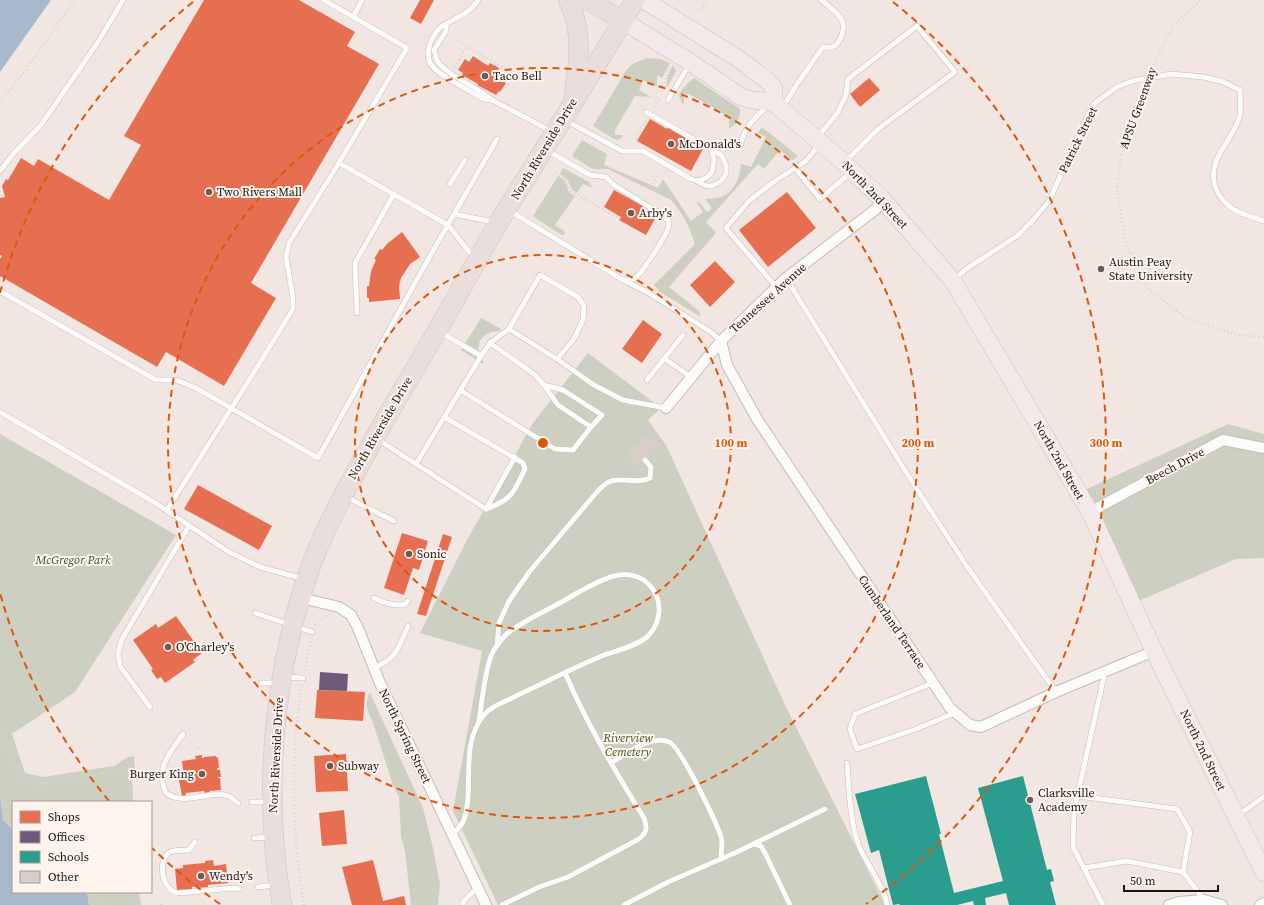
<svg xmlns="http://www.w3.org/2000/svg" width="1264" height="905" font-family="'Source Serif 4',serif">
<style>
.green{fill:#cdd0c1}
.water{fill:#a8b9cb}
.shops{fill:#e76f51}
.offices{fill:#6d597a}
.schools{fill:#2a9d8f}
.building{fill:#d9cec6}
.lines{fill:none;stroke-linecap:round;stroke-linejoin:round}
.lane-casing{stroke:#c4bcb8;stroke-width:6}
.street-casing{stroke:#c4bcb8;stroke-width:12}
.primary-casing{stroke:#c8c3c1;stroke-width:18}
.highway-casing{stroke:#c8c3c1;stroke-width:20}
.path{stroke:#d7d3d3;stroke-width:2.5;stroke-dasharray:1 3;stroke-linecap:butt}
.lane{stroke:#fdfbfa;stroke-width:5}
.street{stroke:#fdfbfa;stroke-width:10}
.primary{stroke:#f2e9e8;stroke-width:17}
.highway{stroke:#eadedc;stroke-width:19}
.ring{fill:none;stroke:#de560c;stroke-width:2;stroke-dasharray:7 5}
.poi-dot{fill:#675e5a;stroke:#fff3ed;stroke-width:1.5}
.labels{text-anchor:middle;stroke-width:4;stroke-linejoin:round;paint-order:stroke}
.poi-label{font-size:12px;fill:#1c1512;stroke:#fff3ed;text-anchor:start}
.street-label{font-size:12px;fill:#1c1512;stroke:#fff3ed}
.park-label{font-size:12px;font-style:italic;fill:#3a5624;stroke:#fff3ed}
.centre{fill:#de560c;stroke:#fff3ed;stroke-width:2}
.ring-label{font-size:12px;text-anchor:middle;font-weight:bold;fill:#de560c;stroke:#fff3ed;stroke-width:4;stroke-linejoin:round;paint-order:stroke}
</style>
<rect width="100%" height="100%" fill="#f1e6e1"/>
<g class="green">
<polygon points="647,58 660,59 670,63 662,78 657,75 657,87 643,80 639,90 651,97 635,96 615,130 615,135 622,135 623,137 618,140 614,139 593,126 627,69 634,63"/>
<polygon points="673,65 676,71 667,88 667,78"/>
<path d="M 694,78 L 740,109 C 741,117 736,126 729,128 L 729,117 L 689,94 L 684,94 L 684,104 L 682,103 L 679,95 C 683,88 687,83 694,78 Z"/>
<path d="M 762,127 L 798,156 L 793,160 L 790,159 L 780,150 L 764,169 L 758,164 L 706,222 L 716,233 L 669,287 L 699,311 L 701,317 L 660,292 L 654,285 L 695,244 C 690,228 683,213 671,200 L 608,169 L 595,169 L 591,168 L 572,156 L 582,140 L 607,154 L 604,165 L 658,188 L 663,179 L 691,221 L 703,212 L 697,203 L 699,202 L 707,212 L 712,208 L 705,199 C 710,198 716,199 721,197 C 735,192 740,177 741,164 L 751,167 L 766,137 L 758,133 Z"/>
<polygon points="563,168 589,182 591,185 592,188 583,184 577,193 572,190 568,180 560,174"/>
<polygon points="558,176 565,181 569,192 575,196 555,225 564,231 565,234 564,235 561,235 533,216"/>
<path d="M 481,318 L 501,329 L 500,331 C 481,331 472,346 484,362 L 483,364 L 461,350 Z"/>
<polygon points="588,353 661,408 648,420 666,445 785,705 885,905 498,905 453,811 482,651 420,633 467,540 533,423"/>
<polygon points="1228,424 1264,434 1264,558 1236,559 1127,606 1076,494"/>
<path d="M 0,434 L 176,535 L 75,692 L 12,734 L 25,773 L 43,777 L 113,766 C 122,763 123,757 134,756 L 135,770 L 132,771 L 133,802 L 13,802 L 13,830 L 3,820 L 0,796 Z"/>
<path d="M 370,693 L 423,808 L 433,848 L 440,884 L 438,905 L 411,905 L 405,851 L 401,836 L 399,796 L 394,788 L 372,720 C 367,713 364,700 370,693 Z"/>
<polygon points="87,892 139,892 141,905 89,905"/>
</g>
<g class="water">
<polygon points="0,0 51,0 0,72"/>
<polygon points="0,796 3,820 13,830 13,892 87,892 89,905 0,905"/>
</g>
<g class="shops">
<polygon points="204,0 299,0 355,32 347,46 379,64 251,283 276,298 224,386 166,352 157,367 0,276 0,259 2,256 0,255 0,198 5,197 2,186 6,179 8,180 21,158 34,166 38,159 109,200 141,145 124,136"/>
<polygon points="420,0 434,0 421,24 410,18"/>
<polygon points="473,56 488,66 490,63 499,68 497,71 507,77 504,82 506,83 500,92 499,91 496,95 477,85 478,84 462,75 463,73 458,70 465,59 469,62"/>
<polygon points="869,78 880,90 860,107 850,94"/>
<polygon points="650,119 667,129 668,127 704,147 691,171 637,141"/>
<polygon points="614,190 643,206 641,209 656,217 646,235 619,220 621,217 604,207"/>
<polygon points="787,192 816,228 768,267 739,230"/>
<polygon points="402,232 420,257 410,264 401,278 399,286 400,299 369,302 369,298 367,298 367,286 369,286 371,271 376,260 374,259 380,249 382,250 388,243"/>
<polygon points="715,261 735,282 710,307 690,285"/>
<polygon points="643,320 662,334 642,363 622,349"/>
<polygon points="198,485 272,526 259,550 184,509"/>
<polygon points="402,533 428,541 419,570 413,568 404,595 384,588"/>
<polygon points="443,534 452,537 426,616 417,614"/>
<polygon points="176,616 202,653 193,660 195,662 165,683 161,677 157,679 151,670 153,669 133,640 156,624 158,628"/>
<polygon points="317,690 365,692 363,721 315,718"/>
<polygon points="346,754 348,791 316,792 314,756"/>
<polygon points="202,755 202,758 204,758 204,757 216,756 216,758 218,757 219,768 217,768 217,770 220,770 221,777 218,777 218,778 220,778 221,790 210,791 209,792 205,793 204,791 186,793 185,796 182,796 179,780 184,779 182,761 196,759 195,756"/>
<polygon points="344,810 347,844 322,846 319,813"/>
<polygon points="213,860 214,866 226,864 228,883 208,885 208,887 197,888 197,886 192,887 192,889 177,890 175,869 183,868 183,865 205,863 205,861"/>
<polygon points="373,860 383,901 404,896 406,905 352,905 342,867"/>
</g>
<polygon class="offices" points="320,672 348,674 347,691 319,690"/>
<polygon class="schools" points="926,776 941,834 939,834 954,893 1003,881 978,788 1023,776 1047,870 1051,869 1054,881 1050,882 1056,905 1009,905 1006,893 985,898 986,905 974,905 973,901 957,905 900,905 899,904 893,905 879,850 871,853 855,794"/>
<polygon class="building" points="650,432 662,445 638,466 626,453"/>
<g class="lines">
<g class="lane-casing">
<g id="lane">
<path d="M 478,0 C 470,14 454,18 441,27 C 437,29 435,35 432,39 C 428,46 427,56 430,63 C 435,74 472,92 484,99 L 492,100"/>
<polyline points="353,17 362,0"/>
<path d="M 446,24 L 446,31 L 434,50 C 435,54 436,58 438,62 C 445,74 479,88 492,100 L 551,131"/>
<polyline points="668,100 689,65"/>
<path d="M 783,107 L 797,84 L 823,47 C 831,48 835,48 839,41 C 851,20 836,12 821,0"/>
<path d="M 646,112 L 721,155 C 728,165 729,176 718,183 C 715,185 712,186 709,186 C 705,186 700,183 697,181"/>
<path d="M 565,120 L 622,151 L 643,151 L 691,179 C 700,182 706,180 712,172 L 714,160 L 712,150"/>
<polyline points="818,137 838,112 846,95 848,79 917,26 955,72 878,129 846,161"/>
<path d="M 741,143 C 745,127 756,116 768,106"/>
<path d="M 548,151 L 590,175 L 606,177 L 614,185 L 664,216 C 666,218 668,220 669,224 C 669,232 643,272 636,277 C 633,280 628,280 624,280"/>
<polyline points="339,163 448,225 474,258"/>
<polyline points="795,168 820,199 850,173"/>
<polyline points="0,171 14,153 41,125 98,42 123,0"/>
<polyline points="450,184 465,160"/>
<polyline points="510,211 623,280 647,292 711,332 721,341"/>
<polyline points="454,214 494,222"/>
<polyline points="786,278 911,480 966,565 1056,692"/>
<path d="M 955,279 L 966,269 L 1017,236 L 1033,220 L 1049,201 L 1089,113 L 1095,103 L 1117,87 L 1132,81 L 1171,74 L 1203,77 L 1221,81 L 1240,90 C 1240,98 1241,107 1240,115 C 1237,129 1227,140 1220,153 C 1209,173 1212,192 1230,207 C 1239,214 1253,217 1264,221"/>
<polyline points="777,288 726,228 749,201 775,181 806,161 819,145"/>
<polyline points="0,291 156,380 176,380 196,388 318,458 430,256 497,139"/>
<polyline points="357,313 355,263 394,194"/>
<polyline points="490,343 509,329 540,275 578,297 584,306 583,320 574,339 557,359 509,329"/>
<polyline points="557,359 594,385 623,400 666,408"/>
<polyline points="665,359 691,377"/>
<polyline points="647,380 683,335"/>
<polyline points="544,385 563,390 602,415 591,427"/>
<polyline points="460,390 555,449 573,450 591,427 558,405 544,385 534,374 490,343 481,356"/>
<polyline points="0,412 157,504 229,552 260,567 304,579"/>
<path d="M 444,417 L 523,463 L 525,469 C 514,493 511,500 486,509"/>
<polyline points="377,439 486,509"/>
<polyline points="416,464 481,356 440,332"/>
<polyline points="346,497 394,521"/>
<polyline points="486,509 515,457"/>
<polyline points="167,510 253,374 293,309 293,298 286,257 289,243 334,171 407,48 324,0"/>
<path d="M 374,598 C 385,604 392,605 404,605 L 408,601"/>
<polyline points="255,613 312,632"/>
<path d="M 497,646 L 499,623 L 509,601 L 530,571 L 596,493 C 600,489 604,484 609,482 C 620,476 637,485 650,478 L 651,467 L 645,460"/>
<path d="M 374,668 C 398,657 398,649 408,626"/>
<polyline points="285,677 303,678"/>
<polyline points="261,683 278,683"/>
<polyline points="933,683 855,714 850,729 857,749 916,729 955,713"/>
<polyline points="150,707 120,666 118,653 122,639 189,526"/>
<path d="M 183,734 C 169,754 155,768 166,793 C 185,807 211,789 228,796 C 231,797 235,801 238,803"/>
<path d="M 611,763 C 627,754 650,734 669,742 C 680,746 720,828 722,841 C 722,847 721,853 721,859"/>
<path d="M 847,763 C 849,788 850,823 859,846 C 867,865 884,886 887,905"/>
<polyline points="1078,796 1177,809 1190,832 1183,872 1204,900"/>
<polyline points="252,802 269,802"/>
<polyline points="1238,815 1264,797"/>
<path d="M 453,835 C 456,830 462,825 464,820 C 475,785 459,745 484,715 C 490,707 502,703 510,699 C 528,690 546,682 564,673 C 577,667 590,661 604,655 C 616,651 640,645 649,635 C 673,608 651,566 614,576 C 593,582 575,595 556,605 C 541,613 526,620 512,630 C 503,636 493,649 490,659 C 484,678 482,701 479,721"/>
<polyline points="254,838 271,837"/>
<path d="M 195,842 L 189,850 C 183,850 175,850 170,852 C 157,859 161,892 179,893 L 233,888 L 239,889"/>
<polyline points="754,844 761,846 766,855 790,905"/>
<polyline points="1084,868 1127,861 1183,872"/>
<polyline points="258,887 275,885"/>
<polyline points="463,905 463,902 478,887"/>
<path d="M 502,905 L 539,887 L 568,877 L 639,839 C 648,831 647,828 644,818 C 615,771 587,724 565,673"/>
<polyline points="624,905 668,882 737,852 825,809"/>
<polyline points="1103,905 1073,847 1074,811 1105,672"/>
</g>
</g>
<g class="street-casing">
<g id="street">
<polyline points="721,341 727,365 757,419 950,708 970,725 981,727 1056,692 1154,651"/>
<polyline points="666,408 721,341 786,278 876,209 882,199"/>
<polyline points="1090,512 1223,440 1264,448"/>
<polyline points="301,598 339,607 351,615 358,628 380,683 486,905"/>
<polyline points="1169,905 1179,902 1204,900 1222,905"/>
<polyline points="1260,905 1264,903"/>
</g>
</g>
<g class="primary-casing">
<g id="primary">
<polyline points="644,0 737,58 757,73 771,84 774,89 773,102"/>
<polyline points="623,21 690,62 741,97 752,100 773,102 841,160 882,199 953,281 1090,512 1154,651 1264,873"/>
</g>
</g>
<g class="highway-casing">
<g id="highway">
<path d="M 568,0 C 583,29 579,62 574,93"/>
<polyline points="588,0 623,21"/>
<path d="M 282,905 C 262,791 273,669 313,560 C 328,522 347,487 367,452 C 389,411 414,371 437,331 C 458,295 478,258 499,222 C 544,148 592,75 635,0"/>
</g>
</g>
<g class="path">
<polyline points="701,10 707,0"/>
<polyline points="456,40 525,80"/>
<polyline points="455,67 467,46"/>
<polyline points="1152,69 1154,64 1173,25 1201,0"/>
<polyline points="665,87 665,78 671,66"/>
<polyline points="1146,87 1131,120 1121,155 1117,190 1126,245 1149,289 1187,319 1238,335 1264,337"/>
<polyline points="503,88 506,89 514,74"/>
<polyline points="0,101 22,75 75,0"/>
<polyline points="654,107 660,98"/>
<polyline points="638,142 636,141 636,139 646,121"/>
<polyline points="556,173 566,180 571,191 620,219"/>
<polyline points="653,184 660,170"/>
<polyline points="315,625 318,621 328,616"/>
<polyline points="305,670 311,640"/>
<path d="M 302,685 C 299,697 299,709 297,721 C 291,783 294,844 304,905"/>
<polyline points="0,734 7,743 16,769 21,775 34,784 46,783 95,774 117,772 123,768 129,766 131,802"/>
<polyline points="198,748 198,752"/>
<polyline points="136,892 138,905"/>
<polyline points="102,901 103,905"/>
<polyline points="161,905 165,899"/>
</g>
<use href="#lane" class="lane"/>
<use href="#street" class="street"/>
<use href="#primary" class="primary"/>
<use href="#highway" class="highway"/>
</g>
<g class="ring">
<circle cx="543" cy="443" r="188"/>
<circle cx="543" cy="443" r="375"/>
<path d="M220 904A563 563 0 0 1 152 848M109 801A563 563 0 0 1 0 593M0 293A563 563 0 0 1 193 2M893 2A563 563 0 0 1 866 904"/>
</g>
<g class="poi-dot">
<circle cx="485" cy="76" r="4"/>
<circle cx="671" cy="144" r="4"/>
<circle cx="209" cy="192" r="4"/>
<circle cx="631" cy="213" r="4"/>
<circle cx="1101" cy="269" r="4"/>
<circle cx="409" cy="554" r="4"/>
<circle cx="168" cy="647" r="4"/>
<circle cx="330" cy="766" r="4"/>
<circle cx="202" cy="774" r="4"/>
<circle cx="1030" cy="800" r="4"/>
<circle cx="201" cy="876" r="4"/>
</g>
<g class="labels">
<g class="poi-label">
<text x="493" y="80">Taco Bell</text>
<text x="679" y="148">McDonald's</text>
<text x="217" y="196">Two Rivers Mall</text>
<text x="639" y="217">Arby's</text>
<text x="1109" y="266">Austin Peay<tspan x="1109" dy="14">State University</tspan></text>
<text x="417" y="558">Sonic</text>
<text x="176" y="651">O'Charley's</text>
<text x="338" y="770">Subway</text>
<text x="194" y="778" text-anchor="end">Burger King</text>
<text x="1038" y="797">Clarksville<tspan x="1038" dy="14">Academy</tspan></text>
<text x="209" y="880">Wendy's</text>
</g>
<g class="street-label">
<text transform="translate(1138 108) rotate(-70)" y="4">APSU Greenway</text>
<text transform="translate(1078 140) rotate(-64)" y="4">Patrick Street</text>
<text transform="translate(544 149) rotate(-59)" y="4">North Riverside Drive</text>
<text transform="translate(875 195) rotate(46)" y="4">North 2nd Street</text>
<text transform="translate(768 298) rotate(-42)" y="4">Tennessee Avenue</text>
<text transform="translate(380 428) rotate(-60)" y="4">North Riverside Drive</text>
<text transform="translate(1059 460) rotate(60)" y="4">North 2nd Street</text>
<text transform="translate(1175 466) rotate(-28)" y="4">Beech Drive</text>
<text transform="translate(892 622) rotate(56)" y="4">Cumberland Terrace</text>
<text transform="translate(405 736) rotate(64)" y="4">North Spring Street</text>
<text transform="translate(1203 750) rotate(64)" y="4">North 2nd Street</text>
<text transform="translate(276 755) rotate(-87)" y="4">North Riverside Drive</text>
</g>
<g class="park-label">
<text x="73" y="564">McGregor Park</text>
<text x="628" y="742">Riverview<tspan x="628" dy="14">Cemetery</tspan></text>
</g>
</g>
<circle cx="543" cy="443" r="6" class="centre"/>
<g class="ring-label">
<text x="731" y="447">100 m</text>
<text x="918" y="447">200 m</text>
<text x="1106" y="447">300 m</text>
</g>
<rect x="12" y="801" width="140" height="92" fill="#fff3ed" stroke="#a49a95"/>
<rect x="20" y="811" width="20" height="12" fill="#e76f51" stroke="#a49a95"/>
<text x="48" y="821" font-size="12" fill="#1c1512">Shops</text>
<rect x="20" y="831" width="20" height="12" fill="#6d597a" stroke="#a49a95"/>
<text x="48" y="841" font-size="12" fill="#1c1512">Offices</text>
<rect x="20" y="851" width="20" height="12" fill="#2a9d8f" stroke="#a49a95"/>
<text x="48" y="861" font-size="12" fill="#1c1512">Schools</text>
<rect x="20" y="871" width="20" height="12" fill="#d9cec6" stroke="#a49a95"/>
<text x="48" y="881" font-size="12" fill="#1c1512">Other</text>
<path d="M1124 885v6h94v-6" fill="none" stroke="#1c1512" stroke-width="2"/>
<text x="1130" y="885" font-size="12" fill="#1c1512" stroke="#fff3ed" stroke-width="3" paint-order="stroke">50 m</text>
</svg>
